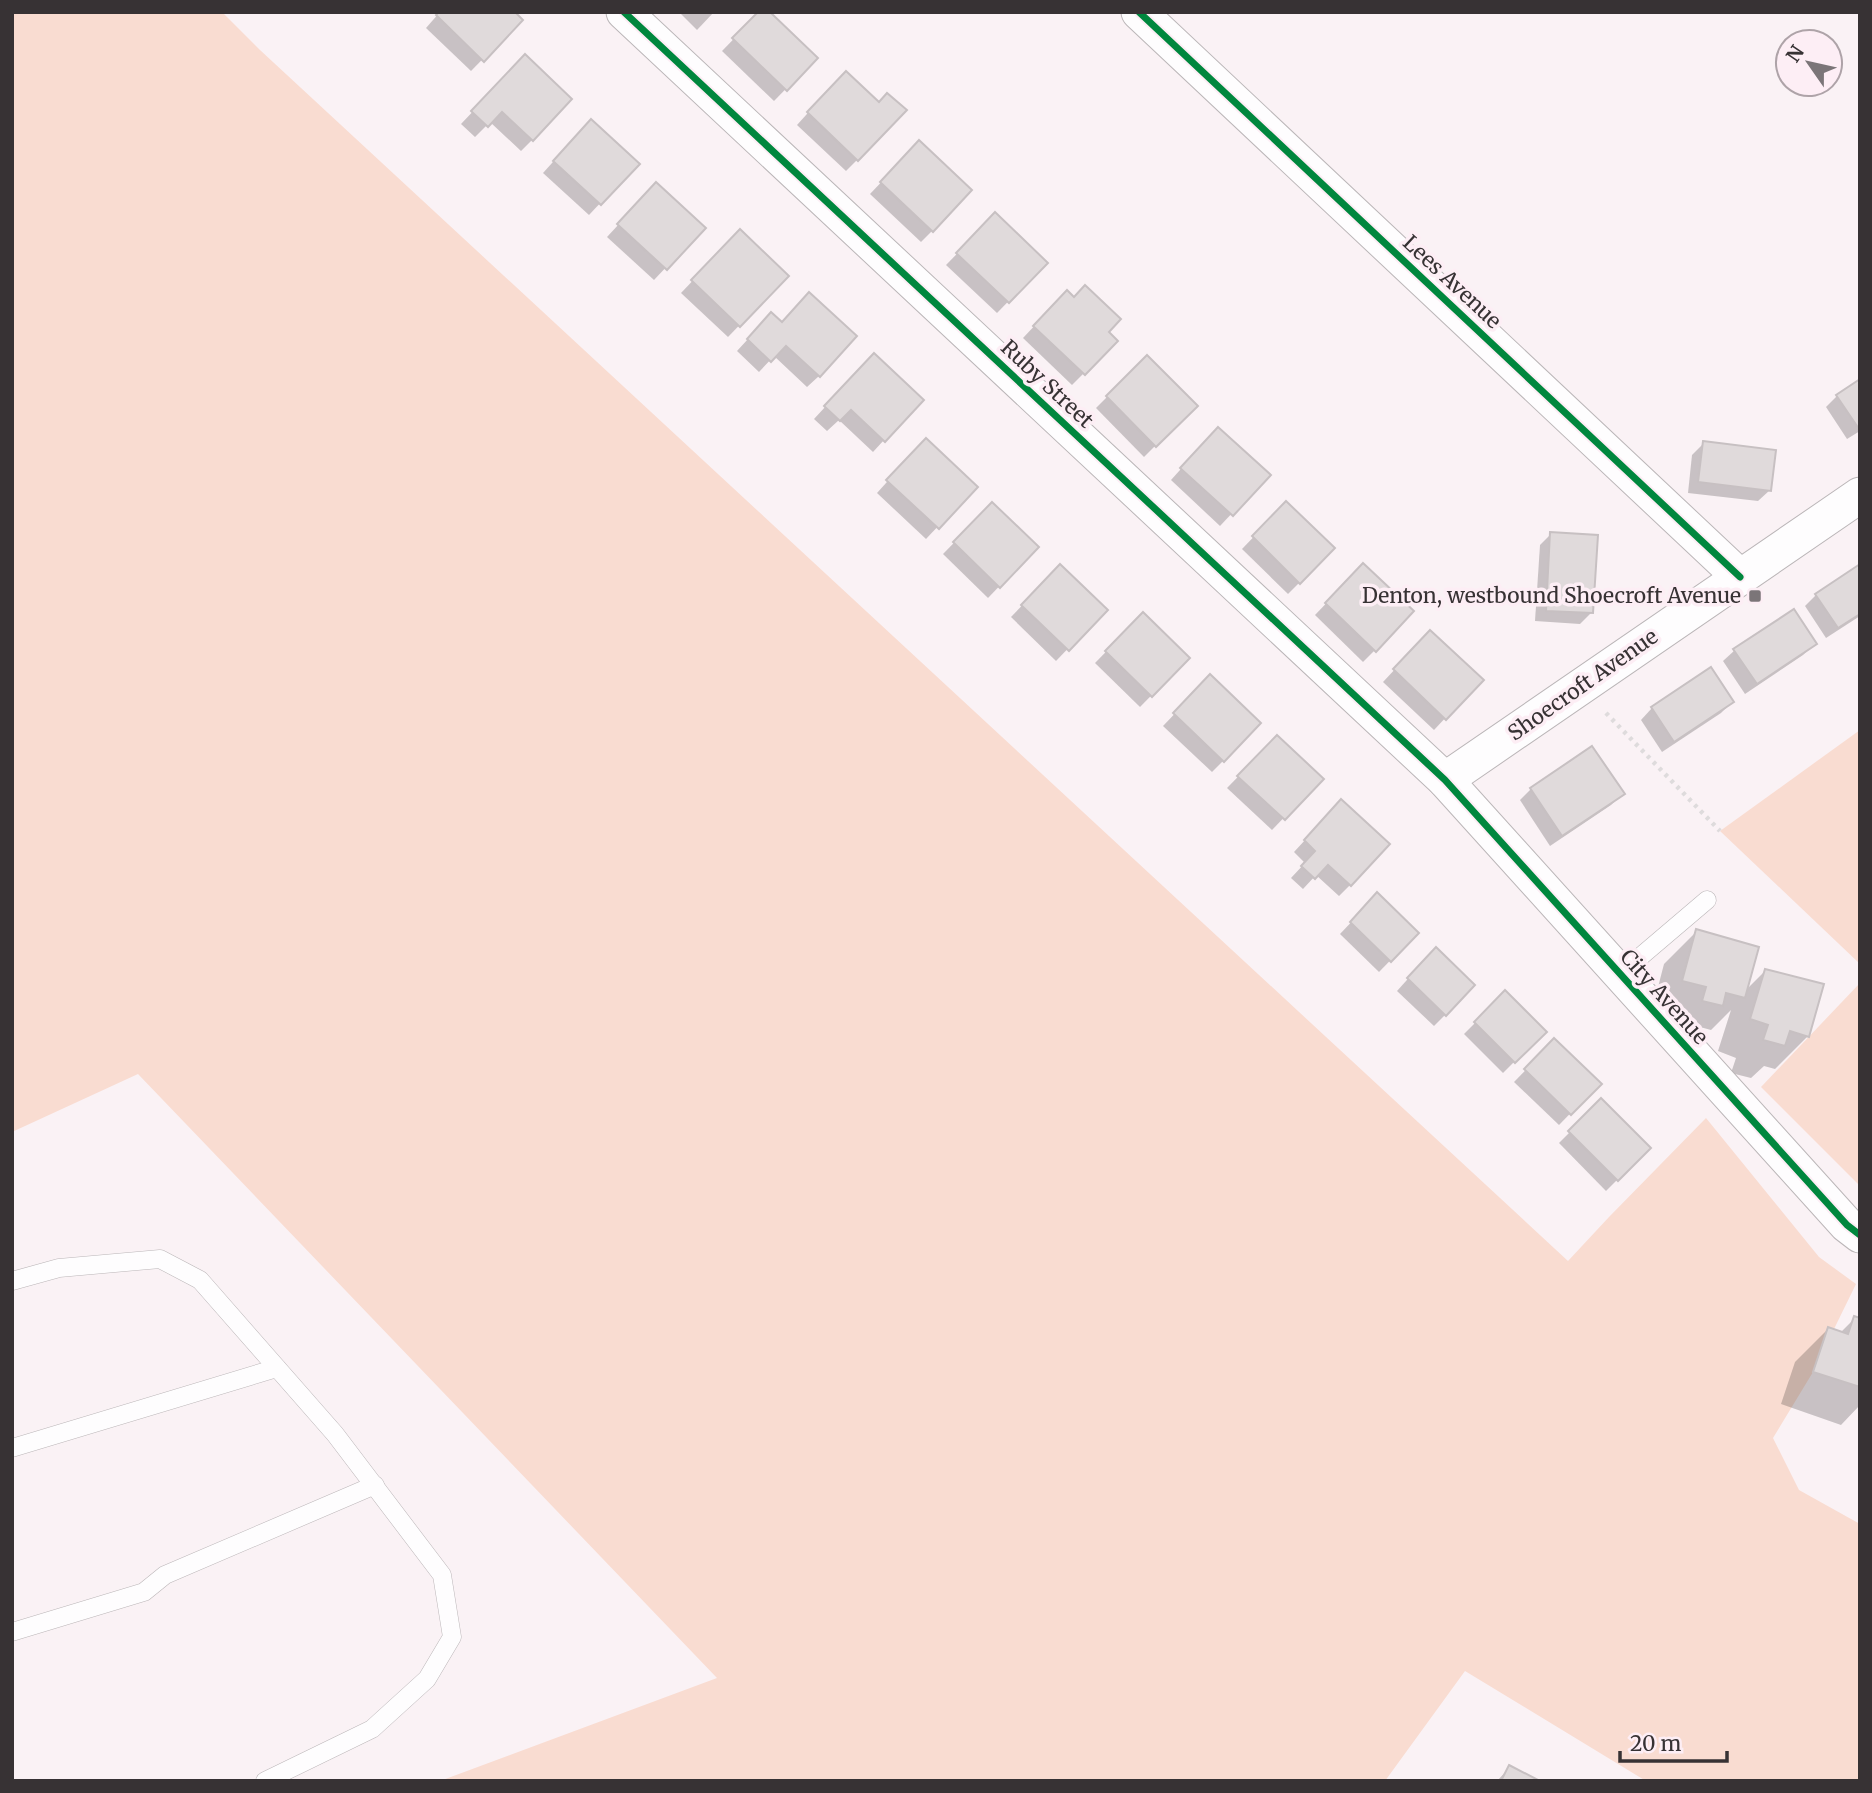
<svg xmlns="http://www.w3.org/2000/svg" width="1872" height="1793" font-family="Merriweather,serif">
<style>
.green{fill:#f9dcd1}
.shadow{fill:#0003}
.building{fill:#e0dadb;stroke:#c7c0c2;stroke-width:2}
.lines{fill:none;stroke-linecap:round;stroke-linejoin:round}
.service-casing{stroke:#bbb6b8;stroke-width:19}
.minor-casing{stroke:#bbb6b8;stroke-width:37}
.path{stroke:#dedbdc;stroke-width:4.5;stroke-dasharray:3.5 5;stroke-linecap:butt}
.service{stroke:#fefdfe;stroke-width:18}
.minor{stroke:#fefdfe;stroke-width:35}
.cycleway-casing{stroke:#fdeef5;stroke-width:11}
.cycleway{stroke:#00873e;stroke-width:7}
.poi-dot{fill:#7b7578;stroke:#fdeef5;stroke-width:2.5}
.labels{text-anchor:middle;stroke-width:7;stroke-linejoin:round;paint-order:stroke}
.street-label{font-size:21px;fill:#373234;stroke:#fdeef5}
.poi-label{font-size:21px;fill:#373234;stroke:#fdeef5;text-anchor:end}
</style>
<rect width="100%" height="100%" fill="#faf2f5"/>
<g class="green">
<polygon points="12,12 222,12 260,50 1568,1261 1609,1217 1706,1118 1819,1257 1856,1284 1813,1372 1773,1438 1799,1490 1860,1524 1860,1781 1646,1781 1465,1671 1385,1781 440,1781 717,1678 138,1074 12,1132"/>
<polygon points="1860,730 1860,964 1720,831"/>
<polygon points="1860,983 1860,1186 1761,1087"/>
</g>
<g class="shadow">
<polygon points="440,12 521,20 471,71 426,28"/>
<polygon points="679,12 714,12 697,30"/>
<polygon points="760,12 816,58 774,101 722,51"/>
<polygon points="514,68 532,140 521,151 490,122 475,137 461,124"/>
<polygon points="834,84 857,160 846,171 797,125"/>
<polygon points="580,132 637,164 589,215 543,173"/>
<polygon points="908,154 932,231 921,242 870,194"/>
<polygon points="645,196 703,228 654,280 607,237"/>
<polygon points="995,215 1046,263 997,313 946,265"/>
<polygon points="740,231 787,276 728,337 681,293"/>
<polygon points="1055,304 1106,332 1116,341 1072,385 1023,338"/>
<polygon points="771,314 819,376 807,387 774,356 759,372 737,351"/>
<polygon points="1147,357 1195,406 1144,457 1096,408"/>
<polygon points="863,366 884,440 873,452 839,420 827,431 814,419"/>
<polygon points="1860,381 1860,431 1847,439 1826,407 1837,396"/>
<polygon points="1207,440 1268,475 1220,526 1171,480"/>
<polygon points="1704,443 1770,490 1758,501 1688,493 1692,455"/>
<polygon points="914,452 975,487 926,539 877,493"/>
<polygon points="1286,503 1333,549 1288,594 1242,549"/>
<polygon points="992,504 1037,547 988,598 943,554"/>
<polygon points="1551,534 1591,613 1580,624 1535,621 1540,545"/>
<polygon points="1363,565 1375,650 1363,662 1315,615"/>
<polygon points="1060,566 1105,610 1056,661 1011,617"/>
<polygon points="1860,566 1860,616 1826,638 1805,606 1816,595"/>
<polygon points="1143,614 1188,658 1140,707 1095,663"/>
<polygon points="1430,632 1481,680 1434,730 1383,682"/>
<polygon points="1814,644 1803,655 1745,694 1723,661 1735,650"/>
<polygon points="1711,670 1732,702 1721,713 1662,752 1641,720 1652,708"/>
<polygon points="1210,677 1223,761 1212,772 1163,726"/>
<polygon points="1277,737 1321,779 1272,830 1227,788"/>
<polygon points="1531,789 1622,794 1611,805 1550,846 1520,800"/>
<polygon points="1330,813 1350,885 1339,896 1316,875 1303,889 1291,878 1305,863 1294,852"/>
<polygon points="1377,895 1417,933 1379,972 1340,934"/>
<polygon points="1697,931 1745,991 1765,971 1808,1036 1775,1069 1764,1066 1751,1078 1731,1073 1736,1058 1718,1051 1731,1010 1711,1030 1700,1027 1689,1038 1651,1014 1664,964"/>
<polygon points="1424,961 1445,1015 1434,1026 1397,991"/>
<polygon points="1505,993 1544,1032 1503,1073 1464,1034"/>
<polygon points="1554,1041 1599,1084 1559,1125 1514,1082"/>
<polygon points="1601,1101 1649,1148 1606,1191 1559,1143"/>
<polygon points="1855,1318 1860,1320 1860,1405 1841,1425 1781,1404 1795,1362 1828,1329 1840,1333"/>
<polygon points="1510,1767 1536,1781 1497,1781"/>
</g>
<g class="building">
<polygon points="439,12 515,12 523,20 484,62 436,15"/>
<polygon points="758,12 770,12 818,58 787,91 732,38"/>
<polygon points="525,54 572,99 533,141 502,112 488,127 471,111"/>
<polygon points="846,71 879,102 887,93 907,110 858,161 807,112"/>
<polygon points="591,119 640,164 601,205 553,161"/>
<polygon points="919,140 972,190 933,232 880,182"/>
<polygon points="656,182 706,228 667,270 617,224"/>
<polygon points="995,212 1048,263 1009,303 956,253"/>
<polygon points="740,229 789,276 740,327 691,280"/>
<polygon points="1085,285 1121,319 1109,332 1118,341 1085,375 1033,326 1067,290 1074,297"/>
<polygon points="809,292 857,336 820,377 786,346 771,362 747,339 771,312 782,322"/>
<polygon points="874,353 924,400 885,442 851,410 840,421 824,406"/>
<polygon points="1147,355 1198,406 1156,447 1106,396"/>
<polygon points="1860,379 1860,429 1859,429 1836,395"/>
<polygon points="1218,427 1271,475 1233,516 1180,468"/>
<polygon points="926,438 978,487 939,529 886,480"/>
<polygon points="1703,441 1776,450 1771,491 1698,482"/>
<polygon points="1286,501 1335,548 1300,584 1252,536"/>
<polygon points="992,502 1039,547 1000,588 953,542"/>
<polygon points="1550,532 1598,535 1593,613 1546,611"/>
<polygon points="1363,563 1414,611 1376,652 1325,603"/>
<polygon points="1060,564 1108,610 1069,651 1021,605"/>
<polygon points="1860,564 1860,614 1838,628 1815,594"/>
<polygon points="1794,609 1817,644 1757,684 1733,649"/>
<polygon points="1143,612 1190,658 1152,697 1105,651"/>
<polygon points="1430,630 1484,680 1446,720 1393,669"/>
<polygon points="1711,667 1734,702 1674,742 1651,707"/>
<polygon points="1210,674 1261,723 1224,762 1173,713"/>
<polygon points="1277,735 1324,779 1285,820 1237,776"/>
<polygon points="1592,746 1625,794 1562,836 1530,788"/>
<polygon points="1341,799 1390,844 1351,886 1328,865 1315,879 1301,866 1315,851 1304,840"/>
<polygon points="1377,892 1419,933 1391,962 1350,922"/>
<polygon points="1696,929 1759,947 1745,998 1726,993 1723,1006 1702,1001 1706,987 1682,981"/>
<polygon points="1436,947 1475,985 1446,1016 1407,978"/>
<polygon points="1765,969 1824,984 1809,1037 1790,1031 1785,1046 1763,1040 1768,1025 1750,1019"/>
<polygon points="1505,990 1547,1032 1515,1063 1474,1022"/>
<polygon points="1554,1038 1602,1084 1571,1115 1524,1069"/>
<polygon points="1601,1098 1651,1148 1618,1181 1568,1131"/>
<polygon points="1854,1316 1860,1318 1860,1387 1813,1372 1828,1327 1848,1334"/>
<polygon points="1509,1765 1540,1781 1501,1781"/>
</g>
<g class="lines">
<g class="service-casing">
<g id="service">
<polyline points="1620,974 1707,900"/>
<polyline points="12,1281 59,1268 160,1259 200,1280 335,1434 442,1575 452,1637 427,1679 372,1729 265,1781"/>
<polyline points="12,1448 277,1368"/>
<polyline points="12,1632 144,1592 165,1575 375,1485"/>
</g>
</g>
<g class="minor-casing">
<g id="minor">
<polyline points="624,12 1445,780 1847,1225 1860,1235"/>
<polyline points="1139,12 1740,577"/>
<polyline points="1445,780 1860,495"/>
</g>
</g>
<polyline class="path" points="1606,713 1720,831"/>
<use href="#service" class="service"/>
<use href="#minor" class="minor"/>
<g class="cycleway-casing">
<g id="cycleway">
<polyline points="624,12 1445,780 1847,1225 1860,1235"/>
<polyline points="1139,12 1740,577"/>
</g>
</g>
<use href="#cycleway" class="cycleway"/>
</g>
<rect class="poi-dot" x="1748" y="589" width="14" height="14" rx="3.5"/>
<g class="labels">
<g class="street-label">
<text transform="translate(1452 282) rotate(43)" y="7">Lees Avenue</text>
<text transform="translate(1047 384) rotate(43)" y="7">Ruby Street</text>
<text transform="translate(1583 685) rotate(-35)" y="7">Shoecroft Avenue</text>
<text transform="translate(1664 997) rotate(48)" y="7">City Avenue</text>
</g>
<g class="poi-label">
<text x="1741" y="603">Denton, westbound Shoecroft Avenue</text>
</g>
</g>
<rect width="1872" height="1793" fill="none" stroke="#373234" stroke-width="28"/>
<g transform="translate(1809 63) rotate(304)"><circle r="33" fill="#fdeef5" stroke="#aea3a8" stroke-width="2"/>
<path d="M0-5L12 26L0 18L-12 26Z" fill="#7b7578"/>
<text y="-10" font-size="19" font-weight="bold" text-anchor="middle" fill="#373234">N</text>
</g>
<path d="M1620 1751v10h107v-10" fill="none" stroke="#373234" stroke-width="3.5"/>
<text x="1630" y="1751" font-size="21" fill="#373234" stroke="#fdeef5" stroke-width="5" paint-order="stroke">20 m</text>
</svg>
